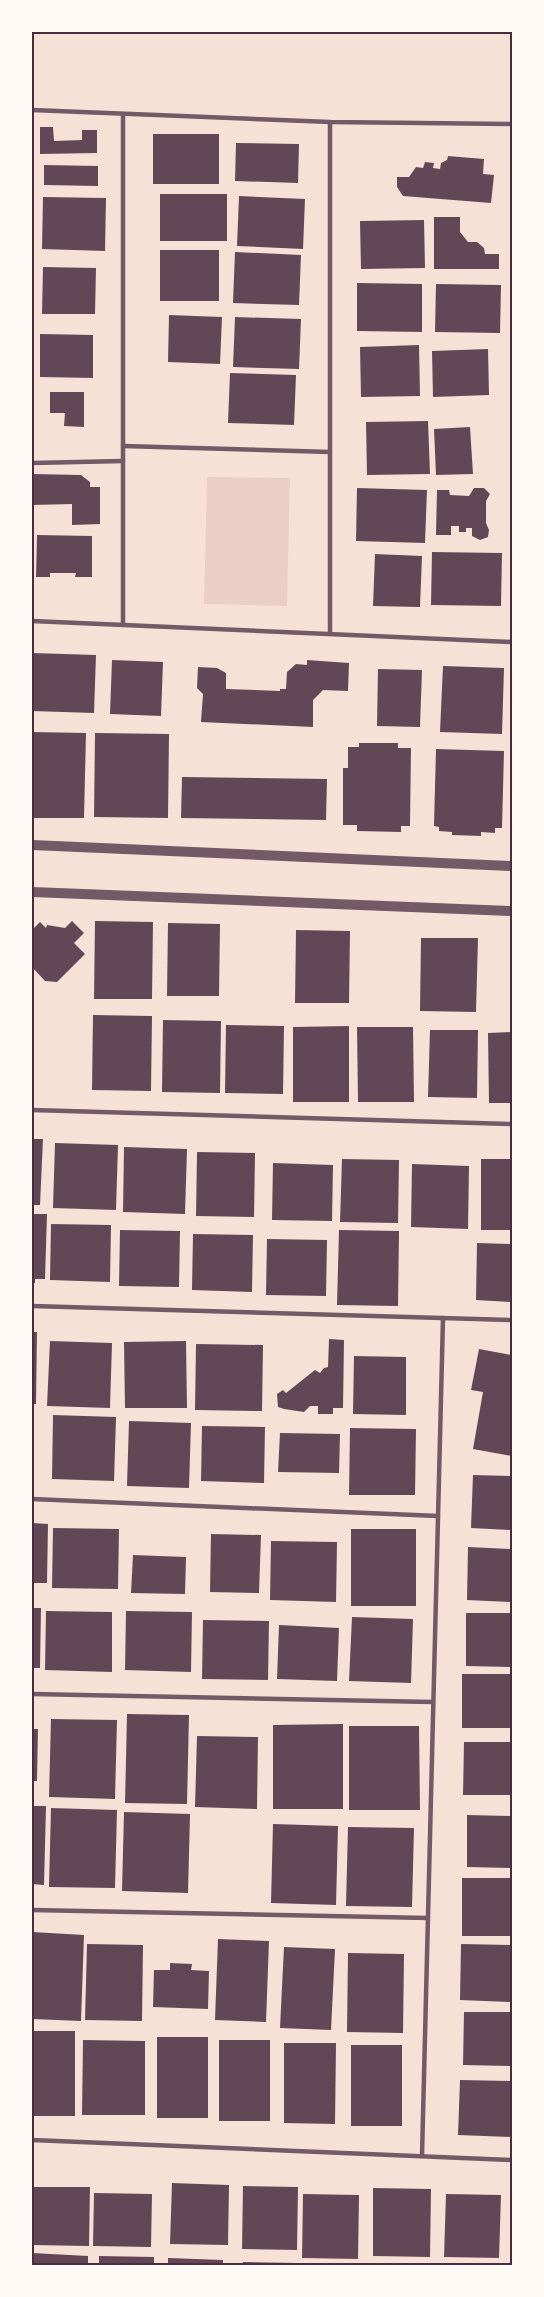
<svg xmlns="http://www.w3.org/2000/svg" width="544" height="2297" font-family="'Golos Text',sans-serif">
<style>
.green{fill:#ebcfc5}
.building{fill:#644757}
.lines{fill:none;stroke-linecap:round;stroke-linejoin:round}
.service{stroke:#755966;stroke-width:4.5}
.tertiary{stroke:#755966;stroke-width:10}
.neatline{fill:none;stroke:#4a2c40;stroke-width:2}
</style>
<rect width="100%" height="100%" fill="#f7e1d7"/>
<polygon class="green" points="207,477 290,478 287,606 204,604"/>
<g class="building">
<polygon points="40,127 53,127 54,141 82,140 82,130 97,130 97,153 40,154"/>
<rect x="153" y="134" width="66" height="50"/>
<polygon points="236,143 299,144 298,183 235,181"/>
<polygon points="448,156 484,159 483,174 494,175 491,203 403,196 397,187 397,177 409,177 416,167 423,168 425,162 434,163 433,168 440,169 441,163 447,160"/>
<polygon points="44,165 98,166 98,186 44,185"/>
<rect x="160" y="194" width="67" height="47"/>
<polygon points="239,196 305,199 303,249 237,246"/>
<polygon points="43,197 106,198 105,251 42,249"/>
<polygon points="434,217 460,217 460,232 468,242 477,242 484,248 485,254 499,254 499,269 434,269"/>
<polygon points="424,220 425,268 361,269 360,221"/>
<rect x="160" y="250" width="59" height="51"/>
<polygon points="235,252 301,255 299,305 233,303"/>
<polygon points="43,267 96,268 95,314 42,314"/>
<polygon points="357,283 422,284 422,332 357,331"/>
<polygon points="436,284 501,285 500,333 435,332"/>
<polygon points="169,315 222,317 220,364 168,362"/>
<polygon points="235,317 301,319 299,369 233,367"/>
<polygon points="40,334 93,335 93,378 40,377"/>
<polygon points="419,345 420,396 361,397 360,347"/>
<polygon points="488,349 489,395 433,397 432,351"/>
<polygon points="230,373 296,375 294,425 228,423"/>
<polygon points="50,392 84,392 84,427 64,426 65,413 50,413"/>
<polygon points="428,421 430,474 367,475 366,422"/>
<polygon points="470,427 473,474 436,475 434,429"/>
<polygon points="32,474 81,475 90,482 90,487 100,487 100,524 72,525 72,504 32,505"/>
<polygon points="357,488 427,490 425,543 356,541"/>
<polygon points="474,488 484,488 490,494 486,501 486,523 489,530 488,537 480,540 472,536 472,528 466,528 466,532 459,532 459,526 451,526 451,535 436,535 437,490 449,490 450,495 469,496"/>
<polygon points="37,535 92,536 92,577 75,577 76,573 50,573 50,577 36,577"/>
<polygon points="432,552 502,553 501,606 431,605"/>
<polygon points="375,554 422,556 420,607 373,606"/>
<polygon points="32,653 96,655 94,713 32,711"/>
<polygon points="112,660 163,662 161,716 110,714"/>
<polygon points="307,660 349,663 348,691 323,690 313,700 313,727 201,722 203,694 197,688 198,667 217,668 226,673 226,689 280,691 280,689 286,689 287,672 296,664 307,665"/>
<polygon points="443,666 504,668 502,734 440,732"/>
<polygon points="378,669 422,670 420,727 377,726"/>
<polygon points="32,732 86,733 84,818 32,818"/>
<polygon points="95,733 169,734 168,818 94,817"/>
<polygon points="359,743 398,743 398,748 411,748 410,826 401,826 401,832 357,831 357,825 343,825 343,768 348,768 348,747 359,747"/>
<polygon points="436,749 504,751 502,828 495,828 495,833 481,832 481,836 452,835 452,832 439,831 439,827 434,826"/>
<polygon points="182,777 327,779 326,820 181,818"/>
<polygon points="72,921 84,933 74,943 85,954 57,982 45,981 32,967 32,930 40,922 46,928 47,925 65,928"/>
<polygon points="95,921 153,922 152,999 94,999"/>
<polygon points="168,923 220,924 219,996 167,996"/>
<polygon points="296,930 350,931 349,1003 295,1003"/>
<polygon points="421,938 478,938 476,1012 420,1011"/>
<polygon points="93,1015 152,1016 151,1091 92,1090"/>
<polygon points="163,1020 221,1021 220,1093 162,1092"/>
<polygon points="226,1025 284,1026 283,1094 225,1093"/>
<polygon points="349,1026 349,1102 293,1102 293,1027"/>
<polygon points="357,1027 413,1027 414,1102 358,1102"/>
<polygon points="430,1030 478,1030 477,1098 428,1097"/>
<polygon points="512,1032 512,1103 489,1103 488,1033"/>
<polygon points="32,1139 43,1139 40,1205 32,1205"/>
<polygon points="55,1143 118,1145 116,1210 53,1208"/>
<polygon points="124,1147 187,1149 185,1214 123,1212"/>
<polygon points="197,1152 255,1153 254,1217 196,1216"/>
<polygon points="342,1159 399,1160 398,1223 340,1222"/>
<rect x="481" y="1159" width="31" height="71"/>
<polygon points="273,1163 333,1165 332,1221 272,1220"/>
<polygon points="412,1164 469,1166 468,1229 411,1227"/>
<polygon points="32,1214 47,1214 45,1279 35,1279 35,1283 32,1283"/>
<polygon points="51,1224 111,1225 110,1282 50,1280"/>
<polygon points="120,1230 180,1231 179,1287 119,1286"/>
<polygon points="339,1230 399,1231 398,1306 337,1305"/>
<polygon points="193,1234 253,1235 252,1292 192,1290"/>
<polygon points="267,1239 327,1240 326,1296 266,1295"/>
<polygon points="477,1243 512,1244 512,1302 476,1300"/>
<polygon points="32,1332 37,1332 36,1404 32,1404"/>
<polygon points="329,1339 344,1340 343,1408 333,1408 333,1414 318,1414 318,1406 310,1406 304,1412 284,1409 278,1407 277,1394 283,1390 286,1393 315,1370 320,1373 324,1368 328,1367"/>
<polygon points="50,1341 112,1343 110,1408 47,1406"/>
<polygon points="186,1341 187,1408 125,1408 124,1342"/>
<polygon points="196,1344 263,1345 262,1411 195,1410"/>
<polygon points="479,1349 512,1355 512,1456 473,1449 483,1392 471,1390"/>
<polygon points="354,1356 406,1357 406,1415 353,1414"/>
<polygon points="53,1415 116,1417 114,1481 52,1479"/>
<polygon points="129,1421 191,1423 189,1488 127,1486"/>
<polygon points="202,1426 265,1427 264,1483 201,1481"/>
<polygon points="350,1428 416,1429 415,1495 349,1495"/>
<polygon points="280,1433 340,1434 339,1473 278,1472"/>
<polygon points="473,1475 512,1476 512,1530 471,1528"/>
<polygon points="32,1523 48,1524 47,1583 32,1583"/>
<polygon points="53,1528 119,1529 118,1589 52,1588"/>
<rect x="351" y="1529" width="65" height="77"/>
<polygon points="211,1534 261,1535 259,1593 210,1592"/>
<polygon points="271,1541 337,1542 336,1602 270,1600"/>
<polygon points="468,1547 512,1549 512,1602 467,1600"/>
<polygon points="133,1555 186,1557 185,1594 131,1593"/>
<polygon points="32,1608 41,1608 40,1668 32,1668"/>
<polygon points="46,1611 112,1612 112,1672 45,1670"/>
<polygon points="126,1611 192,1612 191,1672 125,1670"/>
<polygon points="466,1613 512,1613 512,1667 466,1666"/>
<polygon points="352,1617 413,1619 411,1683 349,1681"/>
<polygon points="203,1620 269,1621 268,1680 202,1679"/>
<polygon points="279,1625 339,1628 337,1681 277,1679"/>
<rect x="462" y="1674" width="50" height="54"/>
<polygon points="127,1714 189,1715 187,1804 125,1803"/>
<polygon points="51,1719 117,1720 115,1799 49,1797"/>
<polygon points="343,1724 343,1809 273,1809 273,1725"/>
<polygon points="349,1726 419,1726 420,1810 349,1810"/>
<polygon points="32,1729 38,1729 37,1781 32,1781"/>
<polygon points="197,1736 258,1737 257,1809 195,1807"/>
<polygon points="464,1742 512,1742 512,1795 463,1795"/>
<polygon points="32,1806 46,1806 44,1885 32,1884"/>
<polygon points="51,1808 117,1810 115,1888 49,1887"/>
<polygon points="124,1812 190,1814 188,1893 122,1891"/>
<polygon points="467,1815 512,1816 512,1868 467,1867"/>
<polygon points="273,1824 338,1826 336,1905 271,1903"/>
<polygon points="348,1827 414,1828 412,1907 346,1906"/>
<rect x="462" y="1878" width="50" height="58"/>
<polygon points="32,1932 84,1935 81,2021 32,2019"/>
<polygon points="218,1939 269,1941 266,2022 215,2020"/>
<polygon points="87,1944 143,1945 142,2021 85,2020"/>
<polygon points="461,1944 512,1945 512,2002 460,2000"/>
<polygon points="284,1947 335,1949 331,2030 280,2028"/>
<polygon points="348,1953 404,1954 403,2033 347,2032"/>
<polygon points="170,1963 192,1964 191,1970 209,1971 208,2009 153,2007 154,1970 170,1970"/>
<polygon points="464,2012 512,2012 512,2066 463,2065"/>
<rect x="32" y="2031" width="43" height="85"/>
<rect x="157" y="2037" width="51" height="81"/>
<polygon points="83,2040 145,2041 145,2115 82,2115"/>
<rect x="219" y="2040" width="51" height="81"/>
<polygon points="284,2043 336,2043 335,2124 284,2123"/>
<rect x="351" y="2045" width="51" height="81"/>
<polygon points="460,2080 512,2081 512,2137 458,2135"/>
<polygon points="172,2183 229,2185 228,2245 170,2244"/>
<polygon points="243,2186 298,2187 297,2250 242,2249"/>
<polygon points="32,2187 90,2187 89,2246 32,2245"/>
<polygon points="373,2188 431,2189 430,2257 373,2256"/>
<polygon points="94,2193 152,2194 151,2247 93,2246"/>
<polygon points="303,2194 359,2195 358,2259 302,2258"/>
<polygon points="446,2194 501,2195 499,2258 444,2257"/>
<polygon points="32,2253 88,2256 88,2266 32,2266"/>
<polygon points="99,2256 154,2257 154,2266 99,2266"/>
<polygon points="168,2258 223,2260 223,2266 168,2266"/>
<polygon points="243,2262 298,2263 298,2266 243,2266"/>
</g>
<g class="lines">
<g class="service">
<polyline points="32,110 330,122 512,124"/>
<polyline points="123,114 123,625"/>
<polyline points="330,122 330,634"/>
<polyline points="123,446 330,452"/>
<polyline points="32,463 123,461"/>
<polyline points="32,621 512,642"/>
<polyline points="32,1110 512,1124"/>
<polyline points="32,1306 512,1320"/>
<polyline points="32,1499 438,1516"/>
<polyline points="32,1694 433,1702"/>
<polyline points="32,1910 428,1918"/>
<polyline points="32,2140 512,2160"/>
<polyline points="422,2156 443,1318"/>
</g>
<g class="tertiary">
<polyline points="32,845 512,866"/>
<polyline points="32,892 512,911"/>
</g>
</g>
<rect width="544" height="2297" fill="none" stroke="#fffaf5" stroke-width="66"/>
<rect x="33" y="33" width="478" height="2231" class="neatline"/>
</svg>
